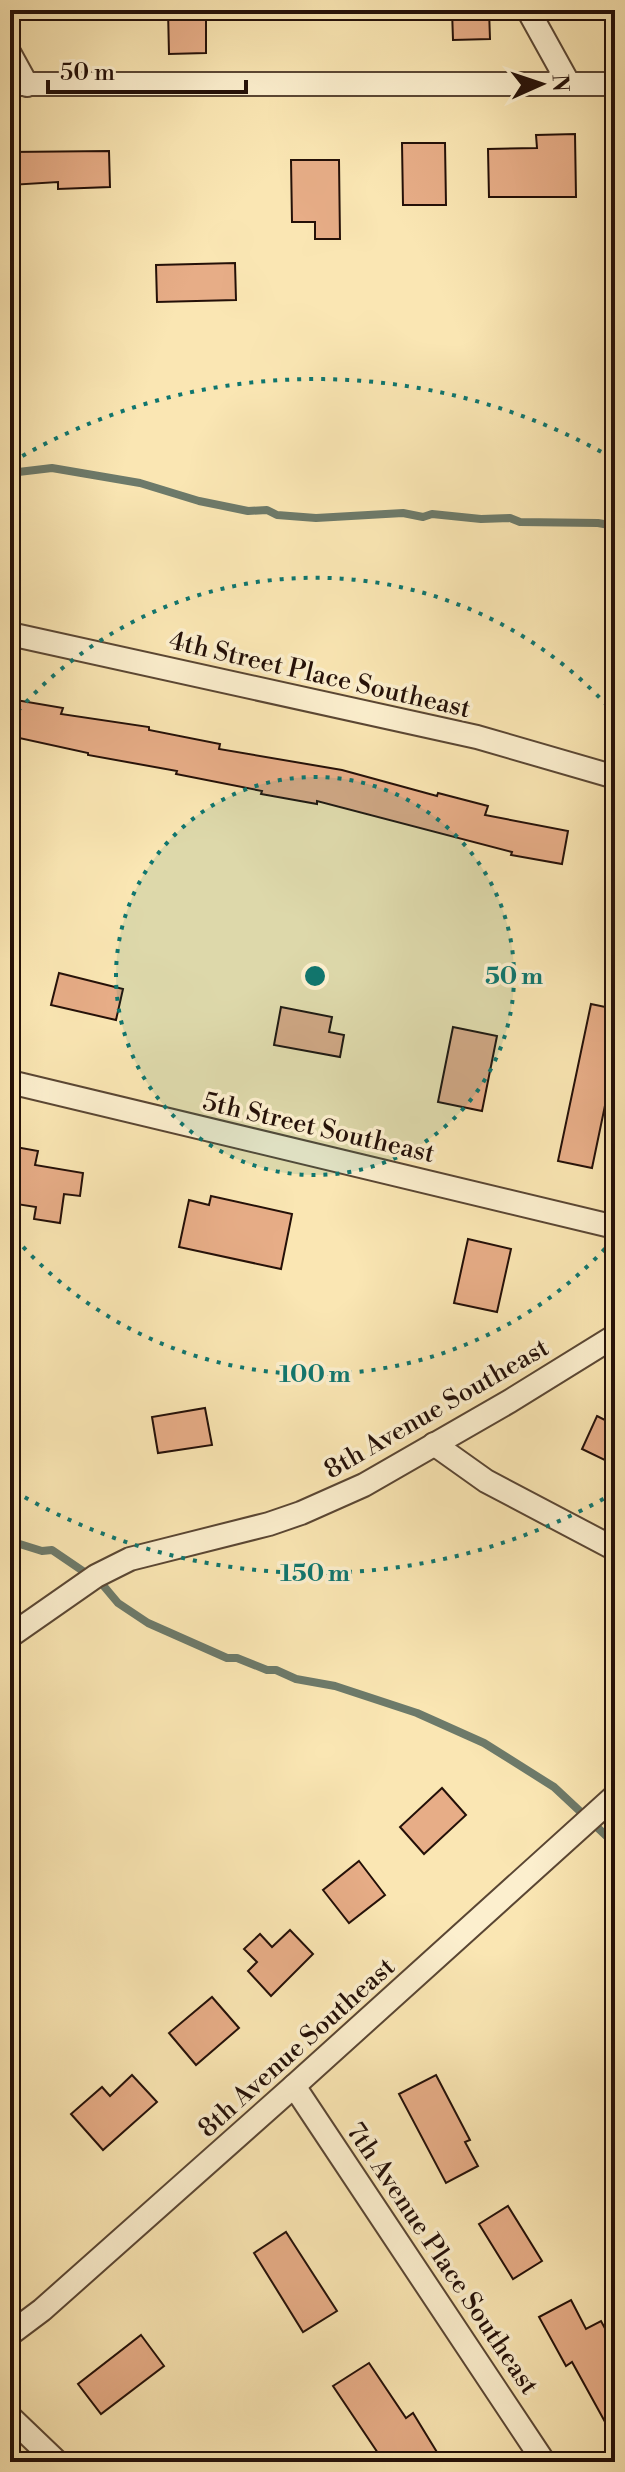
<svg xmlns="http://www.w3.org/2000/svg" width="625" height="2472" viewBox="0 0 625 2472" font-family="'Libre Bodoni',serif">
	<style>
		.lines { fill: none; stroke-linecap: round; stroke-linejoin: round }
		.stream { stroke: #6d7a6a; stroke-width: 8 }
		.building { fill: #e7ad87; stroke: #241008; stroke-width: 2 }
		.minor-casing { stroke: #5a4633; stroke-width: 26 }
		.minor { stroke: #fcefce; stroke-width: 22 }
		.ring { fill: none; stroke: #0f766e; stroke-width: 4; stroke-dasharray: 4 8 }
		.labels { text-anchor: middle; stroke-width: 7; stroke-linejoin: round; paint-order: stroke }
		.street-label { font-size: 26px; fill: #241008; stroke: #fcefce }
		.centre { fill: #0f766e; stroke: #fcefce; stroke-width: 4 }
		.ring-label { font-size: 24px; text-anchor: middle; font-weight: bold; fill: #0f766e; stroke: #fcefce; stroke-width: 7; stroke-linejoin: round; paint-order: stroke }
	</style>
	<rect width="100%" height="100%" fill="#fae6b3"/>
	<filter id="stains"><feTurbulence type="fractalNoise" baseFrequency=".0025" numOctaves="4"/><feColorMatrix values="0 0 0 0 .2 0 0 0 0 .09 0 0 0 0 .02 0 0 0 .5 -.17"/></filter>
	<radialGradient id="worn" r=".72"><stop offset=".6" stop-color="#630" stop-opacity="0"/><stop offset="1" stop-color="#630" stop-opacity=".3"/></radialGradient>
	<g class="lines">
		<!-- stream -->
		<g class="stream">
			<path d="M10 473 52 468 140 483 199 501 248 511 267 510 277 515 316 518 403 513 423 517 432 514 481 519 510 518 520 522 598 523 615 526"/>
			<path d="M10 1541 42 1551 52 1550 102 1584 118 1603 148 1623 227 1658H237L267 1670H276L296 1679 335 1686 417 1713 484 1743 554 1787 615 1844"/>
		</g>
	</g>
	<!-- building -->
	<g class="building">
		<path d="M168 10H206V53L169 54Z"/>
		<path d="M452 10H489L490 39 453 40Z"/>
		<path d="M575 134 576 197H489L488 149 537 148 536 135Z"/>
		<path d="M402 143H445L446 205H403Z"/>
		<path d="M109 151 110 187 58 189V182L10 185V152Z"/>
		<path d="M291 160H339L340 239H315V222H292Z"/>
		<path d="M235 263 236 300 157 302 156 265Z"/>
		<path d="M10 699 63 708 61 714 149 727V730L220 744 219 749 342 770 437 796 438 793 488 806 485 815 568 831 562 864 511 855 512 852 317 801V804L261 794 262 791 176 774 177 771 88 755V753L10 736Z"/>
		<path d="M59 973 123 989 116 1020 51 1005Z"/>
		<path d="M591 1004 615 1009V1092L608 1091 592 1168 558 1161Z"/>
		<path d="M281 1007 332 1017 329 1032 344 1035 340 1057 274 1045Z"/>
		<path d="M453 1027 497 1036 482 1111 438 1102Z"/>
		<path d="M10 1146 38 1151 35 1165 83 1173 80 1196 64 1194 60 1223 34 1219 36 1207 10 1203Z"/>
		<path d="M211 1196 292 1214 281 1269 179 1247 189 1200 209 1205Z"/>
		<path d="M468 1239 511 1249 497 1312 454 1303Z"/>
		<path d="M205 1408 212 1445 158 1453 152 1417Z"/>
		<path d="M597 1416 615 1425V1465L582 1449Z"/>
		<path d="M442 1788 466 1815 424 1854 400 1827Z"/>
		<path d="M359 1861 385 1895 349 1923 323 1890Z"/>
		<path d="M290 1930 313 1954 271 1996 248 1971 257 1962 244 1949 260 1934 272 1947Z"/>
		<path d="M212 1997 239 2028 196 2065 169 2033Z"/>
		<path d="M132 2075 157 2102 103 2150 71 2114 102 2087 110 2096Z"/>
		<path d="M436 2075 470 2140 465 2142 478 2166 446 2183 399 2094Z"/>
		<path d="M508 2206 542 2261 513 2279 479 2224Z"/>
		<path d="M286 2232 337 2311 303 2332 254 2253Z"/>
		<path d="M571 2300 586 2329 601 2321 615 2347V2440L572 2362 566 2366 539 2317Z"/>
		<path d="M141 2335 164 2366 101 2414 78 2384Z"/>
		<path d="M369 2363 406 2418 413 2413 443 2462H384L333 2386Z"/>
	</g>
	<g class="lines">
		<!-- minor casing -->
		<g class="minor-casing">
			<g id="minor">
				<path d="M528 10 569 84"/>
				<path d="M10 54 27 85"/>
				<path d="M10 84H615"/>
				<path d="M10 634 477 737 615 777"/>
				<path d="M10 1082 615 1227"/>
				<path d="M434 1444 486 1481 615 1549"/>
				<path d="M10 1636 96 1576 130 1559 269 1524 301 1513 364 1485 510 1401 615 1336"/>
				<path d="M294 2086 544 2462"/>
				<path d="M10 2334 42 2310 294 2086 615 1796"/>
				<path d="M10 2417 57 2462"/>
			</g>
		</g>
		<!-- minor -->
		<use href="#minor" class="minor"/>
	</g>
	<!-- distance rings -->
	<circle cx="315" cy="976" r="199" fill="#0f766e" fill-opacity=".12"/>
	<g class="ring">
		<circle cx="315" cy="976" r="199"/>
		<path d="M613 1240A398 398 0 0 1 10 1232M10 720A398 398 0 0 1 613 712"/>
		<path d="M614 1493A597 597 0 0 1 12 1490M12 462A597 597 0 0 1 614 459"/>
	</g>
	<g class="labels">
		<!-- street labels -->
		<g class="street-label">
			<text transform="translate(320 674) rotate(13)" y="9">4th Street Place Southeast</text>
			<text transform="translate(319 1127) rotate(13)" y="9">5th Street Southeast</text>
			<text transform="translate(436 1408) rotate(-30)" y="9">8th Avenue Southeast</text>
			<text transform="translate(296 2047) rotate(-42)" y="9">8th Avenue Southeast</text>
			<text transform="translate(443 2258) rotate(56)" y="9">7th Avenue Place Southeast</text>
		</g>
	</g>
	<circle cx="315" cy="976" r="12" class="centre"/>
	<g class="ring-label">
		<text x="514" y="984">50 m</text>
		<text x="315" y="1382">100 m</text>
		<text x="315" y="1581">150 m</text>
	</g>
	<!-- margin -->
	<rect width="625" height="2472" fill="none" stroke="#fae6b3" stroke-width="40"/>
	<rect x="12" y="12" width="601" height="2448" fill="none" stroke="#241008" stroke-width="4"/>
	<rect x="20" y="20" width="585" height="2432" fill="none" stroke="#241008" stroke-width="2"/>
	<!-- north arrow -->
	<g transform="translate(541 84) rotate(87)" stroke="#fcefce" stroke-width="6" paint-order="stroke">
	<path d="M0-6L14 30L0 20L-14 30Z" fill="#241008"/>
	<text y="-12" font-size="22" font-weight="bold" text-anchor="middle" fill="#241008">N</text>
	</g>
	<!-- scale -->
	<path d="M48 80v12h198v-12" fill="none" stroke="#241008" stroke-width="4"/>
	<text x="60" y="80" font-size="24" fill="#241008" stroke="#fcefce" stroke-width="6" paint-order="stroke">50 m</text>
	<rect width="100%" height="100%" filter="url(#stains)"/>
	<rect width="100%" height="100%" fill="url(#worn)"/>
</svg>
